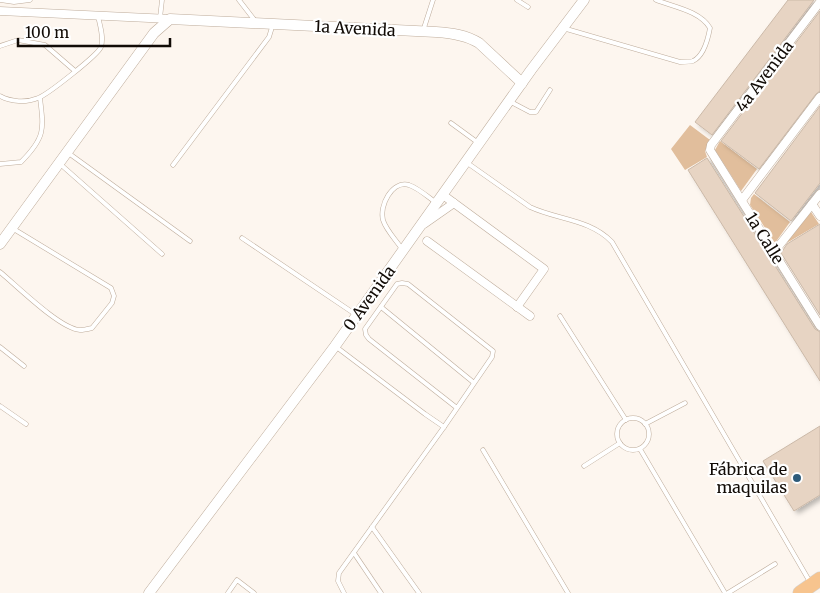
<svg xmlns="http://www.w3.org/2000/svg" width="820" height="593" viewBox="0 0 820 593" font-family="Merriweather,serif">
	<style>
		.green { fill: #e1be9c }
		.building { fill: #e7d4c3; stroke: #cbb9a8; filter: url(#shadow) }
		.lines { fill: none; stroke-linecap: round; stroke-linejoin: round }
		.service-casing { stroke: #beac9b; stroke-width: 5 }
		.minor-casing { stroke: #beac9b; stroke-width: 9 }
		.tertiary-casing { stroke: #beac9b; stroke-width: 11 }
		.trunk-casing { stroke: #d4d3d2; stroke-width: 15 }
		.service { stroke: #fff; stroke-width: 4 }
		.minor { stroke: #fff; stroke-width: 8 }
		.tertiary { stroke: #fff; stroke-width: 10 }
		.trunk { stroke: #f7c48e; stroke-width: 14 }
		.poi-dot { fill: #2e5b7a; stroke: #fff; stroke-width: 2 }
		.labels { text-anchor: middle; stroke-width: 4.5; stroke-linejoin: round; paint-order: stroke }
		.street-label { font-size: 16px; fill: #110b06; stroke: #fff }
		.poi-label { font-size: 16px; fill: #110b06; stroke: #fff; text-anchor: end }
	</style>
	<defs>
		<filter id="shadow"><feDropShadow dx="4" dy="2.5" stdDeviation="2.5" flood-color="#0004"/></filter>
	</defs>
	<rect width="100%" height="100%" fill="#fdf6ef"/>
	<!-- green -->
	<g class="green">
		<path d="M690 125 710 140 705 151 707 157 685 170 671 149Z"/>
		<path d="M720 141 757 169 741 191 715 150Z"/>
		<path d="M754 194 790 222 775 243 750 205 751 198Z"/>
		<path d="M811 212 819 224 785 244Z"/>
	</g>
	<!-- building -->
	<g class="building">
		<path d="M788 0H814L712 135 695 122Z"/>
		<path d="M820 11V91L816 94 759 169 721 141Z"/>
		<path d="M820 106V183L791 221 755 193Z"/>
		<path d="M707 158 815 329 820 332V381L688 170Z"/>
		<path d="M820 224V315L781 253 787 244Z"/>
		<path d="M820 426V495L794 511 763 461Z"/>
	</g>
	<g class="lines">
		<!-- service casing -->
		<g class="service-casing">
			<g id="service">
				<path d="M0 0 14 2 30 0"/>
				<path d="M239 0 256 22"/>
				<path d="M517 0 528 7"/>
				<path d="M160 18 162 0"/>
				<path d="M563 28 680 62C684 62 690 62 693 61 704 56 708 39 710 28 700 11 674 7 656 0"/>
				<path d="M423 31 433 0"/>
				<path d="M0 46 18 40 45 45 75 71"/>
				<path d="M0 96C11 102 26 103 38 98 47 95 98 55 101 47 104 37 100 26 98 16"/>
				<path d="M509 101 530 112H536L550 90"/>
				<path d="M451 123 477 142"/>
				<path d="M67 152 190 241"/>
				<path d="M466 162 530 207C558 220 590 219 612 242L810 582"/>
				<path d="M59 163 162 254"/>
				<path d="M0 164 21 162C45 138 44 130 40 98"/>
				<path d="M173 165 269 37 273 24"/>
				<path d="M242 238 355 314"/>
				<path d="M402 249C396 240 386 230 383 220 379 206 392 180 409 185 418 188 427 196 435 202"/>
				<path d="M0 272C16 285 60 329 80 330 83 330 88 329 92 328L112 303 114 296 111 288 12 228"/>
				<path d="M381 307 473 382"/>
				<path d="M560 316 626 420"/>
				<path d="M335 346 425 414 444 427 339 573 338 581 344 593"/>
				<path d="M0 347 24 366"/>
				<path d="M0 406 26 424"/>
				<circle cx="633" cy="434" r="16"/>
				<path d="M645 424 685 403"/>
				<path d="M444 427 492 357 493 351 408 284 402 283 397 284 365 329 366 335 369 339 457 408"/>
				<path d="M640 449 725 593"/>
				<path d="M483 450 568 593"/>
				<path d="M584 466 620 443"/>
				<path d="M372 527 419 593"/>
				<path d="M354 553 381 593"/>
				<path d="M228 593 237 580 254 593"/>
				<path d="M728 593 775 564"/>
			</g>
		</g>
		<!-- minor casing -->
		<g class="minor-casing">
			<g id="minor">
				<path d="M820 2 711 145 710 150 820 326"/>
				<path d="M0 11 170 19"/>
				<path d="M443 195 544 269 517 307"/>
				<path d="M742 200 820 97"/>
				<path d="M812 204 820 216"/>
				<path d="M424 224 454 203"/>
				<path d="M427 241 530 316"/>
				<path d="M774 252 820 194"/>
			</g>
		</g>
		<!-- tertiary casing -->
		<g class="tertiary-casing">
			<g id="tertiary">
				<path d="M0 244 154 33 170 19 436 32C452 33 466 35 479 43L522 83"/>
				<path d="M149 593 335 346 531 70 584 0"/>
			</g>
		</g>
		<!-- trunk casing -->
		<g class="trunk-casing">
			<path id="trunk" d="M800 593 820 579"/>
		</g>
		<!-- service -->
		<use href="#service" class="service"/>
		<!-- minor -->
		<use href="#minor" class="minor"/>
		<!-- tertiary -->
		<use href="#tertiary" class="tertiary"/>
		<!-- trunk -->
		<use href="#trunk" class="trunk"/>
	</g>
	<!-- markers -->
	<circle class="poi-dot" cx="797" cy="478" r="5"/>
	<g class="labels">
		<!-- street labels -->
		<g class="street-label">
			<text transform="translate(355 28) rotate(3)" y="6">1a Avenida</text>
			<text transform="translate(764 76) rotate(-53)" y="6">4a Avenida</text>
			<text transform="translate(765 238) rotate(58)" y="6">1a Calle</text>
			<text transform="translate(369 298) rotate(-54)" y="6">0 Avenida</text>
		</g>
		<!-- poi labels -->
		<g class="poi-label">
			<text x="787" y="475">Fábrica de<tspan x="787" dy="18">maquilas</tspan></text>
		</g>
	</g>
	<!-- scale -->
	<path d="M18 38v8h152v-8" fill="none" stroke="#110b06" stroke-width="2.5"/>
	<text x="25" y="38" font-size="15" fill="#110b06" stroke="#ffffff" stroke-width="4" paint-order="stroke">100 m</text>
</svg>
